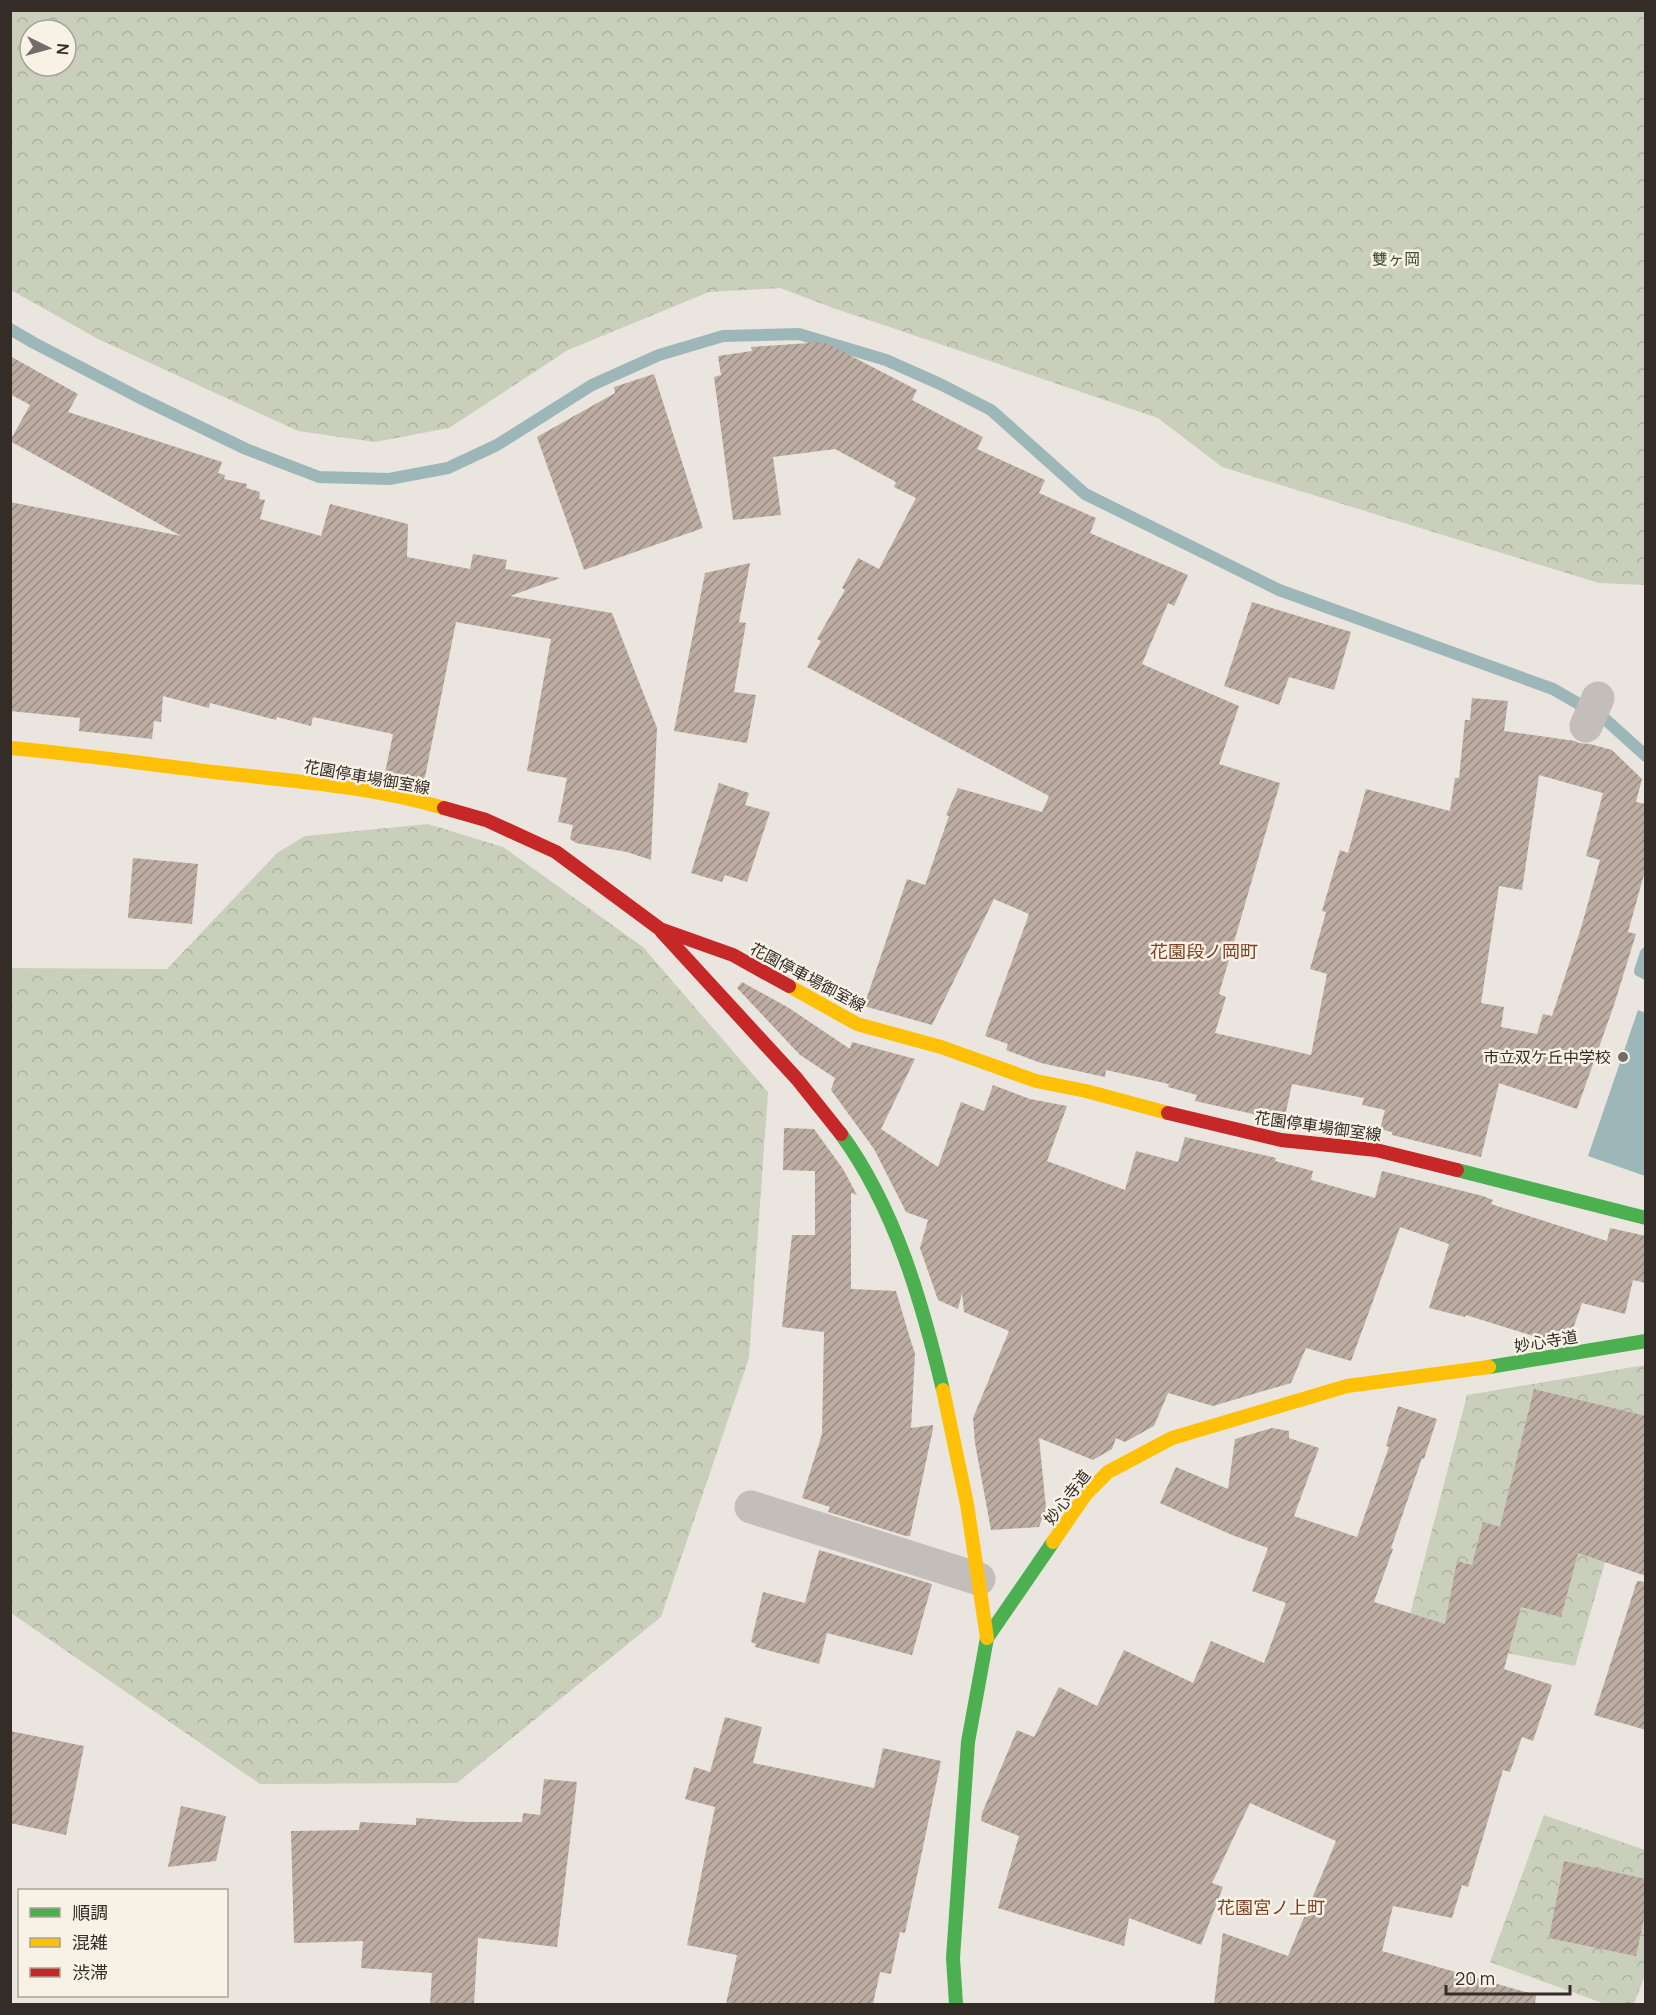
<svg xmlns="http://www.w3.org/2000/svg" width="1656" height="2015" viewBox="0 0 1656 2015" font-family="Manrope,'Noto Sans JP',sans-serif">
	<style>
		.forest { fill: url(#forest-crowns); fill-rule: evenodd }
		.water { fill: #9db7b9 }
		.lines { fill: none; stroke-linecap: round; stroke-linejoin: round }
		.stream { stroke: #9db7b9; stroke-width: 12 }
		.building { fill: url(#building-hatch); fill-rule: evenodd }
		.street { stroke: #c3beb9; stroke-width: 33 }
		.fast { stroke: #4caf50; stroke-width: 14 }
		.slow { stroke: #ffc107; stroke-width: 14 }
		.jam { stroke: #c62828; stroke-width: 14 }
		.poi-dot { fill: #736d67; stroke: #f7f1e6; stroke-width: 2 }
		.labels { text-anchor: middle; stroke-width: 5; stroke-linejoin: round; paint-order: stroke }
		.park-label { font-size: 16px; fill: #3f4f2d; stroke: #f7f1e6 }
		.street-label { font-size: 16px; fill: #332c27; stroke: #f7f1e6 }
		.poi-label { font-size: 16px; fill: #332c27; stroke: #f7f1e6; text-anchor: end }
		.neighbourhood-label { font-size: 18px; fill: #7a4328; stroke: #f7f1e6 }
	</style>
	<defs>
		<pattern id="forest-crowns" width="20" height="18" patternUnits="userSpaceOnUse" patternTransform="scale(1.5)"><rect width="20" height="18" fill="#c9cfba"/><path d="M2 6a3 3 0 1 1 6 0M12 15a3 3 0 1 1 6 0" fill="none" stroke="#adb2a0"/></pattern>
		<pattern id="building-hatch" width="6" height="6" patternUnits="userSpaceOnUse" patternTransform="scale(1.5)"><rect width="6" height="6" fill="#bcaca2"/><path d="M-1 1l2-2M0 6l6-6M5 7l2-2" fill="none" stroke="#998c84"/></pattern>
	</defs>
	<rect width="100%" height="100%" fill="#eae6df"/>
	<!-- forest -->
	<g class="forest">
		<path d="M11 10 1645 11V585L1599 583 1222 467 1158 418 836 309 780 288 709 292 568 350 449 428 375 442 298 431 98 339 11 290ZM30 30H66V66H30Z"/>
		<path d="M428 824 503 847 643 947 768 1092 749 1358 661 1617 457 1783 260 1784 11 1613V968L167 969 277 853 305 836Z"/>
		<path d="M1645 1365V1424L1575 1666 1405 1634 1467 1395Z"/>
		<path d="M1544 1815 1645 1850V1975L1634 2004H1605L1490 1962Z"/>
	</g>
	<!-- water -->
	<path class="water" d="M1638 1010 1646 1013 1645 1176 1588 1156Z"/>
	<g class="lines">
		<!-- stream -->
		<g class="stream">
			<path d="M10 329 34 343 140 398 246 449 319 477 389 479 448 468 497 445 592 385 659 355 723 336 799 334 886 360 940 384 991 410 1085 494 1279 590 1553 689 1605 719 1646 756"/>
			<path d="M1646 953 1640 971 1646 974"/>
		</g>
	</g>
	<!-- building -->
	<g class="building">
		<path d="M824 342 917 390 912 400 983 437 977 449 1045 480 1039 493 1096 518 1090 533 1188 575 1174 606 1168 603 1142 664 1239 706 1219 764 1280 783 1219 994 1226 997 1215 1033 1311 1055 1327 974 1310 969 1326 912 1322 911 1340 850 1348 853 1366 789 1450 811 1455 778H1459L1465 720H1470L1472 698 1508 701 1504 731 1575 741 1579 743 1590 744 1612 750 1642 779 1636 802 1646 804V867L1628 932 1636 934 1614 1005 1577 1109 1499 1083 1481 1157 1392 1135V1132L1380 1129 1385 1110 1362 1105 1364 1098 1292 1084 1284 1121 1195 1101 1197 1095 1168 1087 1169 1084 1106 1070 1105 1077 1041 1063 1006 1050 1008 1044 985 1036 1029 914 994 899 932 1025 864 1006 907 879 925 885 949 816 946 815 958 788 1042 812 1049 796 807 667 821 641 817 639 845 590 842 588 858 558 879 569 916 498 894 487 896 482 835 449 773 457 781 515 733 520 714 377 721 375 718 356 752 351 751 347ZM1539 775 1603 793 1586 856 1600 860 1581 928 1552 1016 1543 1014 1537 1034 1501 1027 1504 1007 1481 1003 1499 886 1522 890Z"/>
		<path d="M10 356 78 394 68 412 222 462 218 473 225 475 224 479 247 484 246 488 260 492 259 499 265 500 260 519 321 536 330 504 408 524 407 557 470 569 473 554 507 560 505 569 560 578 510 596 612 613 657 728 651 860 627 852 576 843 570 839 573 825 558 822 567 778 527 771 551 639 456 622 424 782 385 773 393 734 313 717 311 726 277 717 276 720 210 703 209 708 163 696 161 722 154 721 152 739 79 731 80 718 10 711V502L181 536 10 441 30 405 10 394Z"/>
		<path d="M654 374 703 528 584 570 537 437 615 393 614 387Z"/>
		<path d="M750 563 739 622 746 623 734 692 756 695 747 743 674 731 705 573Z"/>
		<path d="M1252 602 1351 632 1334 690 1289 677 1279 705 1224 686Z"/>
		<path d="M719 783 749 793 745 805 770 812 747 882 725 875 722 882 691 873Z"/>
		<path d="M133 858 198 864 192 924 128 918Z"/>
		<path d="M742 982 789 1008 850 1049 852 1042 915 1059 881 1129 938 1167 961 1102 984 1111 993 1085 1030 1099 1067 1106 1047 1161 1125 1190 1136 1151 1178 1162 1185 1137 1276 1158 1275 1161 1313 1171 1311 1180 1375 1198 1382 1171 1483 1196 1493 1200 1491 1204 1607 1241 1610 1228 1646 1236V1283L1633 1280 1625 1314 1582 1303 1571 1334 1543 1339 1466 1315 1465 1317 1429 1308 1449 1244 1400 1227 1351 1361 1306 1348 1291 1383 1213 1406 1168 1393 1154 1426 1125 1442 1116 1438 1112 1449 1093 1460 1039 1438 1046 1508 1039 1527 991 1530 975 1443 973 1418 1009 1331 964 1312 962 1293 958 1309 938 1300 920 1248 928 1220 906 1212 874 1149 831 1090 835 1078 800 1055 737 988Z"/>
		<path d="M784 1128 814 1129 843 1169 857 1195 851 1193V1289L896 1291 909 1335 915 1354 911 1428 933 1425V1429L910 1536H906L828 1512 830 1507 802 1498 822 1434 824 1332 782 1327 792 1235H815V1171L783 1170Z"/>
		<path d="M1534 1389 1646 1416V1576L1578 1553 1561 1617 1521 1607 1504 1669 1552 1685 1533 1741 1522 1737 1510 1772 1503 1770 1468 1887 1462 1885 1452 1918 1393 1906 1382 1951 1536 1995 1535 2004H1214L1223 1933 1288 1956 1336 1841 1250 1803 1212 1883 1223 1887 1201 1945 1129 1918 1124 1946 998 1908 1019 1836 981 1821 982 1813 1017 1730 1034 1737 1059 1687 1097 1706 1124 1650 1193 1683 1211 1641 1264 1663 1286 1603 1252 1591 1268 1548 1232 1535 1160 1503 1176 1467 1228 1489 1235 1439 1272 1428 1289 1431V1438L1319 1448 1294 1516 1357 1537 1389 1447 1386 1446 1398 1406 1437 1419 1424 1459 1422 1458 1391 1548 1393 1549 1374 1602 1445 1624 1457 1561 1472 1565 1483 1522 1500 1527Z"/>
		<path d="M819 1550 932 1584 912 1655 827 1633 819 1664 755 1647 756 1644 751 1642 763 1592 805 1603Z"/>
		<path d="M1637 1581 1646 1582V1730L1594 1715Z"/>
		<path d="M725 1717 762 1727 753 1763 874 1788 883 1748 941 1761 905 1933 900 1932 891 1974 880 1972 873 2004H726L737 1955 687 1945 715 1807 685 1799 694 1767 710 1772Z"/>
		<path d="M10 1731 84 1746 66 1835 10 1823Z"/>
		<path d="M544 1779 577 1782 557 1947 478 1938 474 2004H430L432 1973 361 1968 363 1941 294 1943 291 1831 359 1830 360 1822 416 1825V1818L468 1822H522L523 1813 540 1815Z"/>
		<path d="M181 1806 226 1816 216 1861 168 1867Z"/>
		<path d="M1564 1861 1646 1879V1909L1636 1956 1549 1938Z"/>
	</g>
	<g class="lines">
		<!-- street -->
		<g class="street">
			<path d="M1586 726 1598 698"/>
			<path d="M751 1507 979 1579"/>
		</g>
		<!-- fast -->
		<g class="fast">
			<path d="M841 1134C895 1208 922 1302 943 1390"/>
			<path d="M1457 1170 1646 1218"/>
			<path d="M1489 1367 1646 1341"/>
			<path d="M956 2004 953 1958 968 1742 987 1638 1053 1542"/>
		</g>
		<!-- slow -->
		<g class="slow">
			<path d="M10 748C78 754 146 764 214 772 292 781 369 786 444 808"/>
			<path d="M789 986 857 1024 941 1047 1036 1081 1086 1091 1168 1113"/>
			<path d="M943 1390 967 1504 987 1638"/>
			<path d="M1053 1542 1086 1494 1108 1472 1172 1438 1347 1386 1489 1367"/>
		</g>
		<!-- jam -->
		<g class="jam">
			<path d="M444 808 486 820 556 852 660 929 733 955 789 986"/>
			<path d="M662 932 797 1079 841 1134"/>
			<path d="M1168 1113 1281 1140 1376 1150 1457 1170"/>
		</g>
	</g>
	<!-- markers -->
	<circle class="poi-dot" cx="1623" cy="1057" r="6"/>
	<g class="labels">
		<!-- park labels -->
		<g class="park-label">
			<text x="1396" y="265">雙ヶ岡</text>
		</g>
		<!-- street labels -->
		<g class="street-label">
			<text transform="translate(367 777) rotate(10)" y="6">花園停車場御室線</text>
			<text transform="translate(808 977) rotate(28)" y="6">花園停車場御室線</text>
			<text transform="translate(1318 1126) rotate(8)" y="6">花園停車場御室線</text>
			<text transform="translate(1546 1341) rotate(-9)" y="6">妙心寺道</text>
			<text transform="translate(1067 1497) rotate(-52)" y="6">妙心寺道</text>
		</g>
		<!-- poi labels -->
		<g class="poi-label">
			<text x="1611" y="1063">市立双ケ丘中学校</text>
		</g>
		<!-- neighbourhood labels -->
		<g class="neighbourhood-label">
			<text x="1204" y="958">花園段ノ岡町</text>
			<text x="1271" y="1914">花園宮ノ上町</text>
		</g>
	</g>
	<!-- border -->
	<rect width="1656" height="2015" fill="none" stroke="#332c27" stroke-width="24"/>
	<!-- legend -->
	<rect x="18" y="1889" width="210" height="108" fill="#f7f1e6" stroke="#a9a29a" stroke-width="1.5"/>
	<rect x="30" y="1908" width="30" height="9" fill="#4caf50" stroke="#a9a29a" stroke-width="1.5"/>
	<text x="72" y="1919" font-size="18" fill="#332c27">順調</text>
	<rect x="30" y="1938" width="30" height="9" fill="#ffc107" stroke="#a9a29a" stroke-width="1.5"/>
	<text x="72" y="1949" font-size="18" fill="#332c27">混雑</text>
	<rect x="30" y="1968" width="30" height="9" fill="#c62828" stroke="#a9a29a" stroke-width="1.5"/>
	<text x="72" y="1979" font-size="18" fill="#332c27">渋滞</text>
	<!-- north arrow -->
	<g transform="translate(48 48) rotate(95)"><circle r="28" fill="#f7f1e6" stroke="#a9a29a" stroke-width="1.5"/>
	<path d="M0-4.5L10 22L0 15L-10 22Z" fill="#736d67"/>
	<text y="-9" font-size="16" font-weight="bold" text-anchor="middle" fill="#332c27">N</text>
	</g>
	<!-- scale -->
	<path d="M1446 1985v9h124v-9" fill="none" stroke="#332c27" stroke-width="3"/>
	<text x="1455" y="1985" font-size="18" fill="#332c27" stroke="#f7f1e6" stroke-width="4.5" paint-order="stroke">20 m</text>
</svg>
